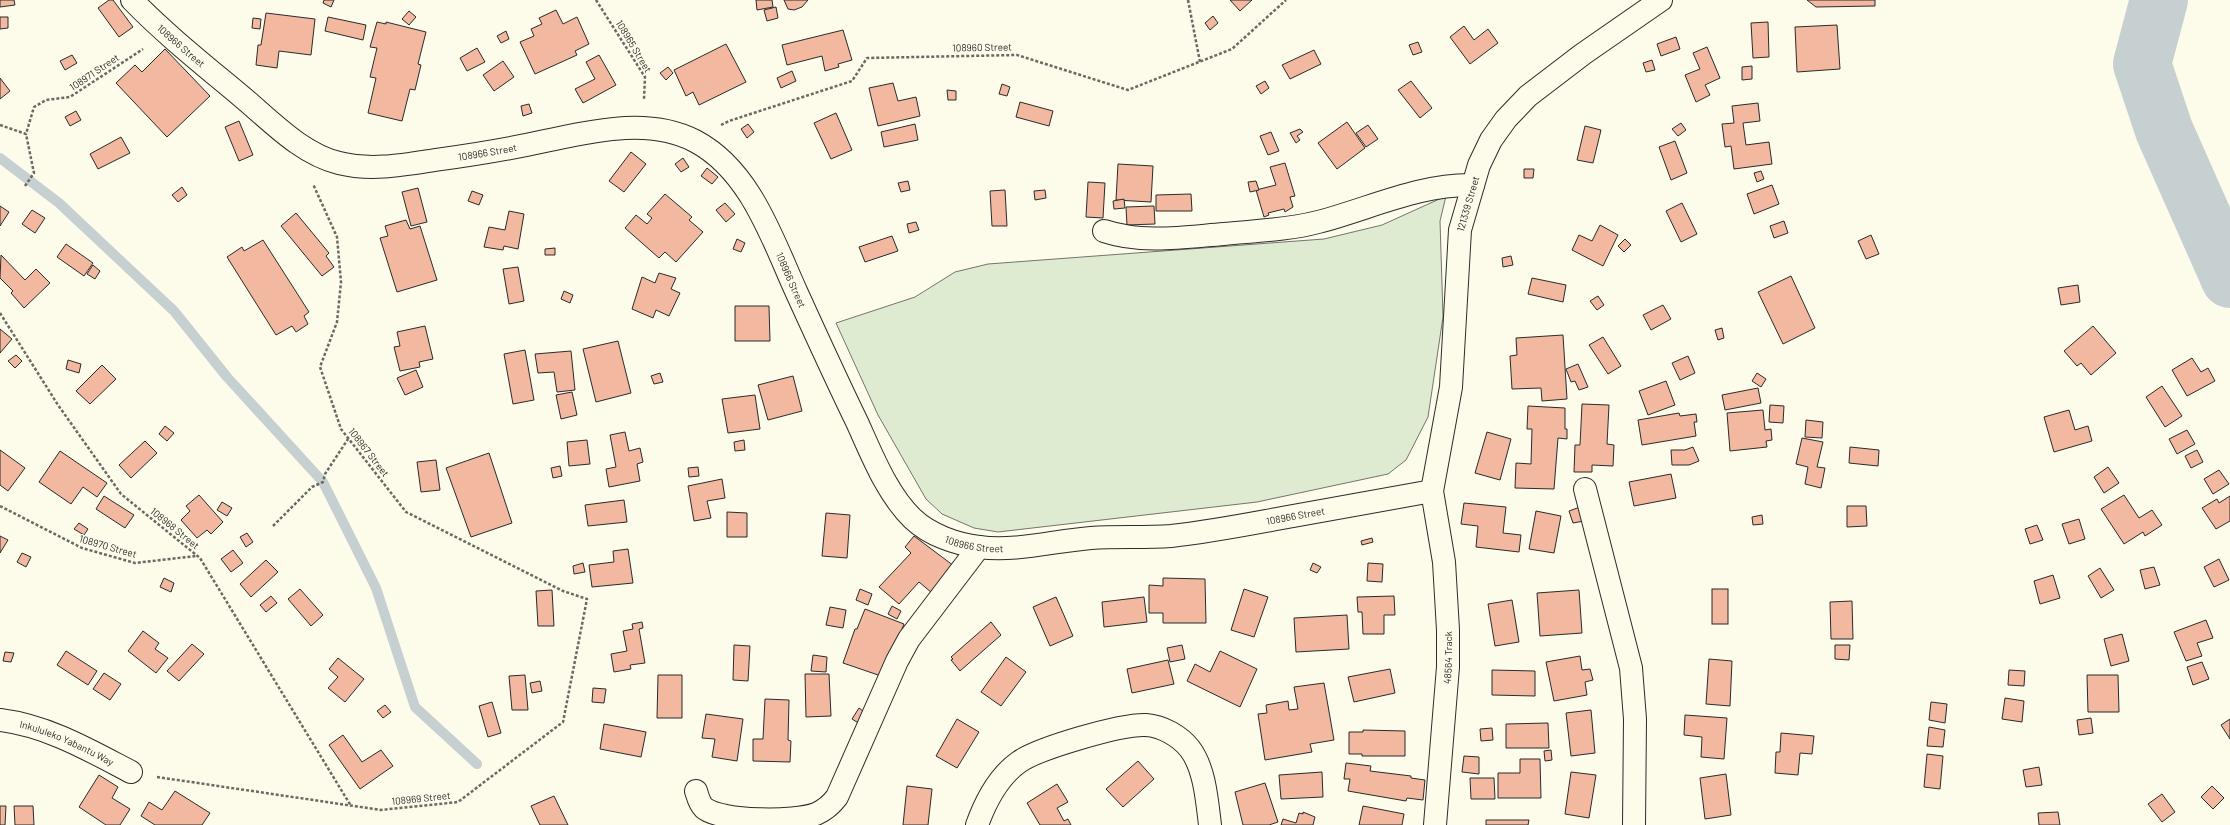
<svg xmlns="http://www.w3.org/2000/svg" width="2230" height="825" viewBox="0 0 2230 825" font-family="Barlow,sans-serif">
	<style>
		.green { fill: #deebd1; stroke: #74746e }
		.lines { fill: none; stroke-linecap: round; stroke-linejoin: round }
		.stream { stroke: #c7d0d0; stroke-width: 10 }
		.river { stroke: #c7d0d0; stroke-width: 58 }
		.building { fill: #f2b8a0; stroke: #2b2b2b }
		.street-casing { stroke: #2b2b2b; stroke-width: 24 }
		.path { stroke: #6a6964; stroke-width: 2.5; stroke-dasharray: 3 2; stroke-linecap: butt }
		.street { stroke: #fdfbea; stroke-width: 22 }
		.labels { text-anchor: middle; stroke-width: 3; stroke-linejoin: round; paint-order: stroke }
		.street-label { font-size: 10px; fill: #2b2b2b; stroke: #fdfbea }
	</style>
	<rect width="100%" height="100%" fill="#fdfbea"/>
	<!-- green -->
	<path class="green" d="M1446 196 1440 221 1443 317 1428 417 1406 460 1388 474 1257 502 998 532 974 528 942 514 926 499 878 415 836 323 915 297 955 272 988 264 1324 239 1382 225Z"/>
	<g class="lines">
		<!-- stream -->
		<path class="stream" d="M0 158 59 203 174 311 227 377 323 482 376 588 415 707 477 764"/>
		<!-- river -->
		<path class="river" d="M2159 0 2142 64 2164 130 2230 279"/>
	</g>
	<!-- building -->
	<g class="building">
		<path d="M0 0H14L15 5 0 7Z"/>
		<path d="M109 0H113L133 27 119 37 98 8Z"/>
		<path d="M324 0H334L331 7 323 3Z"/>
		<path d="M756 0H772L773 7 757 10Z"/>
		<path d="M784 0H808L802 7 794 10 788 9Z"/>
		<path d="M1230 0H1252L1240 11Z"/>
		<path d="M1807 0H1875V6L1816 7Z"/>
		<path d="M776 7 778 18 767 21 764 10Z"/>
		<path d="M556 10 563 24 577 17 589 44 575 51 577 55 535 74 520 42 534 36 531 29 542 24 539 18Z"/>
		<path d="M409 11 416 17 409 25 402 19Z"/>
		<path d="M266 13 315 19 311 55 279 51 277 68 256 65 258 45H261Z"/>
		<path d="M1213 16 1218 23 1210 30 1205 23Z"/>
		<path d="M0 17H8V28L0 29Z"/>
		<path d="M328 17 366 25 363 40 325 31Z"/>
		<path d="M253 18 261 19 260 29 252 28Z"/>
		<path d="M377 22 386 24V22L426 32 418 64 421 65 415 90 410 89 402 121 368 113 376 78 370 77 377 48 370 47Z"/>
		<path d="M1768 22 1769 57 1753 58 1751 23Z"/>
		<path d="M1837 25 1840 69 1797 72 1795 27Z"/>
		<path d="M1464 26 1474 40 1488 29 1498 43 1470 64 1450 37Z"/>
		<path d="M843 30 852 60 838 64 839 67 825 71 822 56 787 65 782 45Z"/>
		<path d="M506 31 509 39 501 43 497 36Z"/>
		<path d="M1676 37 1680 49 1661 56 1657 44Z"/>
		<path d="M1418 42 1422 52 1413 55 1409 45Z"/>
		<path d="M726 44 746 82 699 105 693 92 686 96 674 70Z"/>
		<path d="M1707 47 1720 78 1705 85 1710 95 1696 102 1685 75 1700 69 1693 53Z"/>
		<path d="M477 48 485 62 467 71 460 58Z"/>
		<path d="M165 49 210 96 167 137 116 83 135 65 142 72Z"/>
		<path d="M1314 50 1321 64 1290 79 1282 65Z"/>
		<path d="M72 55 77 63 65 70 60 61Z"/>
		<path d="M599 55 616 85 583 103 575 89 595 79 586 62Z"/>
		<path d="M1652 60 1655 70 1646 72 1643 63Z"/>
		<path d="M503 61 514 77 494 91 483 75Z"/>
		<path d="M1752 66V79L1742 80V67Z"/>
		<path d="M668 67 673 73 666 80 660 73Z"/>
		<path d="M792 71 796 81 781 88 777 78Z"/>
		<path d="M0 78 10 91 0 99Z"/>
		<path d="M1265 81 1269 88 1261 94 1256 86Z"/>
		<path d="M1411 81 1432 108 1420 118 1398 90Z"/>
		<path d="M893 83 898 101 916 97 920 116 878 126 869 88Z"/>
		<path d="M1002 84 1010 87 1007 96 999 94Z"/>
		<path d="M947 90 956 91V100H948Z"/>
		<path d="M1020 102 1053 111 1049 126 1016 117Z"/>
		<path d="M1758 103 1760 121 1743 123 1746 145 1769 142 1772 164 1734 169 1731 146 1725 147 1722 124 1734 123 1732 106Z"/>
		<path d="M529 104 532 113 523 116 521 106Z"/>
		<path d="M76 111 81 120 70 126 65 117Z"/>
		<path d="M836 113 852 150 831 159 814 123Z"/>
		<path d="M239 121 253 155 239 161 225 127Z"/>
		<path d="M1347 122 1365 148 1337 169 1318 143Z"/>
		<path d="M1681 123 1686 130 1678 136 1672 129Z"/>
		<path d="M748 124 754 132 747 138 741 129Z"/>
		<path d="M915 124 918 140 884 147 881 132Z"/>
		<path d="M1368 125 1378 139 1366 147 1356 133Z"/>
		<path d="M1585 126 1601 130 1593 163 1577 160Z"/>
		<path d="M1300 129 1303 132 1297 136 1300 140 1296 143 1290 133Z"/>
		<path d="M1271 132 1279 151 1268 155 1260 136Z"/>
		<path d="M121 137 130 153 98 169 90 154Z"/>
		<path d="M1675 141 1687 173 1671 180 1659 147Z"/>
		<path d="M631 152 646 164 624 192 609 181Z"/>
		<path d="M683 158 689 167 681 172 675 164Z"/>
		<path d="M1285 163 1295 196 1290 197 1293 207 1285 212 1284 209 1268 213 1269 215 1264 217 1256 190 1276 185 1270 167Z"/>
		<path d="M1118 164 1153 166 1151 202 1116 200Z"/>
		<path d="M707 168 718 177 712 184 701 176Z"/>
		<path d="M1524 169H1534L1533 178H1524Z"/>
		<path d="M1761 171 1764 179 1757 182 1754 173Z"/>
		<path d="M908 181 910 190 901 192 898 183Z"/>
		<path d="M1256 181 1259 190 1250 192 1248 182Z"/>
		<path d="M1088 182 1105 183 1103 218 1086 217Z"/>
		<path d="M1772 185 1779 204 1754 214 1747 194Z"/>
		<path d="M182 187 187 195 178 202 172 195Z"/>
		<path d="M418 188 427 222 411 226 402 192Z"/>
		<path d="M1005 190 1007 226H992L990 191Z"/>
		<path d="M1045 190 1046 198 1035 200 1034 191Z"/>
		<path d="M472 191 483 195 479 205 468 201Z"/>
		<path d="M665 194 692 217 689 220 703 232 676 262 665 252 659 258 625 228 636 215 647 224 652 218 647 214Z"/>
		<path d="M1191 194 1192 211H1156V195Z"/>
		<path d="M1124 199 1125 208 1114 209 1113 201Z"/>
		<path d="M725 203 735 214 726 222 716 210Z"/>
		<path d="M1682 203 1697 234 1681 242 1666 211Z"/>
		<path d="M0 206 9 212 0 226Z"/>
		<path d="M1154 206 1155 224 1127 225 1126 207Z"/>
		<path d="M32 210 45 218 35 233 22 224Z"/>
		<path d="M509 211 524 214 518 249 504 246 503 250 484 247 489 227 505 230Z"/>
		<path d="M296 213 329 253 326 256 334 267 322 276 281 226Z"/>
		<path d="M406 220 410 229 420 226 437 280 397 292 380 238 388 236 385 226Z"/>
		<path d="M1784 221 1788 233 1774 238 1770 226Z"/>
		<path d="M916 222 919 230 909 233 907 224Z"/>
		<path d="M1600 225 1618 235 1603 266 1572 250 1579 235 1592 241Z"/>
		<path d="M1871 235 1879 254 1866 259 1858 241Z"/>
		<path d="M892 236 898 251 865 262 859 247Z"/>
		<path d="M737 239 745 243 741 252 733 249Z"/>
		<path d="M1625 239 1631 245 1624 252 1618 246Z"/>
		<path d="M263 240 309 312 304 316 308 324 296 332 292 326 276 335 227 257 242 247 244 251Z"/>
		<path d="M66 244 93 263 84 276 57 257Z"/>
		<path d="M555 248V255H545V249Z"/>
		<path d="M1 255 25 280 36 269 50 283 24 308 11 293 13 291 0 278Z"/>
		<path d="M1511 256 1513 265 1503 267 1502 258Z"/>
		<path d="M93 265 100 271 95 279 87 274Z"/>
		<path d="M518 267 524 301 509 304 503 269Z"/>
		<path d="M659 273 676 278 671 289 680 293 669 316 656 310 653 318 632 309 642 277 655 283Z"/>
		<path d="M1791 276 1815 328 1783 344 1758 292Z"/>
		<path d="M1532 278 1566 285 1563 302 1528 294Z"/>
		<path d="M2078 285 2080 302 2061 305 2058 288Z"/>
		<path d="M564 291 573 295 570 303 561 299Z"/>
		<path d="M1598 296 1604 305 1597 310 1590 301Z"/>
		<path d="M1663 305 1671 319 1651 330 1643 315Z"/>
		<path d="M735 306H769L770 341H735Z"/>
		<path d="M425 326 433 359 419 362 420 367 400 371 394 347 400 346 397 332Z"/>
		<path d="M2093 326 2116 353 2091 375 2081 363 2077 366 2064 351Z"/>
		<path d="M1722 328 1724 338 1718 340 1715 330Z"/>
		<path d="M0 329 12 339 0 353Z"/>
		<path d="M1563 335 1567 399 1542 401 1541 388 1512 389 1510 356 1517 355 1516 338Z"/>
		<path d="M1603 337 1621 366 1608 374 1589 345Z"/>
		<path d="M618 341 631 393 596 402 583 349Z"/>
		<path d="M525 350 534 400 513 404 504 354Z"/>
		<path d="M571 351 575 390 557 392 554 372 538 373 535 354Z"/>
		<path d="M16 355 22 361 15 368 8 361Z"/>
		<path d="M1688 356 1695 373 1680 380 1672 363Z"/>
		<path d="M2192 358 2201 372 2208 368 2215 381 2187 396 2172 370Z"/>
		<path d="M68 360 81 364 79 373 66 369Z"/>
		<path d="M1578 364 1588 387 1579 390 1575 381 1571 382 1566 369Z"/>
		<path d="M102 365 116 379 90 404 76 391Z"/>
		<path d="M416 370 423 387 405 395 397 378Z"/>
		<path d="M660 373 663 382 654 384 651 376Z"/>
		<path d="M1757 373 1766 379 1761 387 1752 381Z"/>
		<path d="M793 376 802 411 768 420 758 385Z"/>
		<path d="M1666 381 1675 405 1648 415 1639 391Z"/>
		<path d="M2162 386 2182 416 2165 427 2146 397Z"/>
		<path d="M1758 388 1761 403 1725 410 1722 395Z"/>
		<path d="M572 392 577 415 561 419 556 395Z"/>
		<path d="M755 395 760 429 728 433 722 399Z"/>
		<path d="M1582 404 1609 405 1607 444 1614 445 1613 466 1592 465V472H1574L1575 445H1580Z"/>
		<path d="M1770 405 1784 406 1783 423 1769 422Z"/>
		<path d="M1528 406 1565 408V429H1567V439L1558 438 1554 489 1515 488 1516 463 1531 464 1532 429H1527Z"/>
		<path d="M1763 410 1765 430 1771 429 1772 440 1766 441 1767 447 1730 451 1727 413Z"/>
		<path d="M2069 410 2075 430 2088 426 2092 441 2054 452 2044 417Z"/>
		<path d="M1679 413 1680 416 1696 414 1697 422H1694L1696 436 1642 445 1638 420Z"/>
		<path d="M1806 420 1823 422 1822 438 1805 437Z"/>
		<path d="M165 426 174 433 167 441 159 434Z"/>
		<path d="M2187 430 2195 444 2177 454 2169 439Z"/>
		<path d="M625 432 629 451 640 448 643 462 637 464 640 481 609 487 606 469 616 467 610 435Z"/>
		<path d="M1487 432 1511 439 1500 480 1475 473Z"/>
		<path d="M1802 438 1823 442 1817 467 1825 468 1821 488 1805 484 1808 467 1796 464Z"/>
		<path d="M587 440 590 464 569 466 567 442Z"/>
		<path d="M744 440 745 450 735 451 734 442Z"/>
		<path d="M145 441 157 453 131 478 119 465Z"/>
		<path d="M1693 447 1699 461 1689 465H1672L1671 450H1685Z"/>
		<path d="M1850 447 1879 450 1878 466 1849 463Z"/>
		<path d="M0 450 25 468 8 491 0 485Z"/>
		<path d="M2197 450 2203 462 2191 468 2185 456Z"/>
		<path d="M60 451 107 483 97 497 83 487 71 504 39 482Z"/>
		<path d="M489 453 512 523 471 537 446 468Z"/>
		<path d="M436 460 440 490 421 492 417 462Z"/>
		<path d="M560 466 562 476 553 478 551 468Z"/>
		<path d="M698 467 699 476 689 477 688 468Z"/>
		<path d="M2108 467 2119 483 2104 493 2094 477Z"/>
		<path d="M2219 470 2229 484 2213 494 2204 479Z"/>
		<path d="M1671 474 1676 498 1634 506 1629 482Z"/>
		<path d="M722 479 725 498 707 501 711 518 694 521 688 486Z"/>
		<path d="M199 495 223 522 211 534 207 530 197 538 181 520 190 511 186 506Z"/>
		<path d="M2124 495 2139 518 2152 510 2162 525 2145 536 2143 532 2124 544 2101 509Z"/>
		<path d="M104 496 134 515 125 528 96 509Z"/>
		<path d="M2230 496V521L2216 529 2202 508 2217 499 2219 503Z"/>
		<path d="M624 500 627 522 588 526 585 505Z"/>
		<path d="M222 502 232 508 227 516 217 510Z"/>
		<path d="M1464 503 1506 507 1503 533 1521 535 1519 552 1476 547 1478 526 1461 524Z"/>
		<path d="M1847 506H1866L1867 526 1847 527Z"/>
		<path d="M1580 507 1584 521 1573 523 1569 511Z"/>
		<path d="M1536 511 1561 516 1554 553 1529 549Z"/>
		<path d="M727 512 747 513V537H727Z"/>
		<path d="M826 513 850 515 847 558 822 556Z"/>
		<path d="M1762 515 1763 524 1753 525 1752 517Z"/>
		<path d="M2079 519 2085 539 2069 544 2062 524Z"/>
		<path d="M79 523 88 529 84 535 74 529Z"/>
		<path d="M2037 525 2043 540 2030 544 2025 529Z"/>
		<path d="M247 533 253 542 246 547 240 537Z"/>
		<path d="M0 536 8 540 0 553Z"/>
		<path d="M914 536 954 566 932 593 919 582 899 604 879 587 911 553 905 547Z"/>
		<path d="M1372 538 1373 542 1362 545 1361 541Z"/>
		<path d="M628 549 633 583 592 587 589 565 614 562 613 551Z"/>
		<path d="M233 550 243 563 231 572 221 559Z"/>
		<path d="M22 553 31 557 26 567 17 562Z"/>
		<path d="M2219 559 2229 580 2214 587 2204 567Z"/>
		<path d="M266 560 278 572 251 597 240 584Z"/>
		<path d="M583 563 585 572 574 574 573 566Z"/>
		<path d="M1313 563 1321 567 1317 573 1310 570Z"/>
		<path d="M1368 563 1383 564 1382 582 1367 581Z"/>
		<path d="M2154 567 2160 585 2145 589 2140 570Z"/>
		<path d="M2100 568 2114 590 2101 598 2088 576Z"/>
		<path d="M2053 575 2060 598 2040 604 2034 581Z"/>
		<path d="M164 578 174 583 171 592 160 587Z"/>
		<path d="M1163 578 1205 579 1206 623H1163V613H1149V585L1163 586Z"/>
		<path d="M300 589 323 615 311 626 288 599Z"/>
		<path d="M860 589 872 594 868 605 856 600Z"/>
		<path d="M1244 589 1268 597 1254 637 1231 630Z"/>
		<rect x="1712" y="589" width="16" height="35"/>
		<path d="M552 590 554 626H538L536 591Z"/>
		<path d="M1579 590 1582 633 1540 636 1537 593Z"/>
		<path d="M271 596 277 603 266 612 260 605Z"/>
		<path d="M1394 596 1395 615H1384V634H1363L1362 612H1358L1357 597Z"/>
		<path d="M1056 597 1073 636 1050 646 1033 607Z"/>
		<path d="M1144 597 1147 622 1104 627 1102 602Z"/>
		<path d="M1512 600 1519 642 1495 646 1488 604Z"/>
		<path d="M1852 601 1853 639H1831L1830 602Z"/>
		<path d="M892 606 901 611 897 619 888 614Z"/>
		<path d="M830 607 846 610 843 628 826 625Z"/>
		<path d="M865 609 904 624 884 677 843 663 855 629H857Z"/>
		<path d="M1347 615 1349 649 1296 652 1294 618Z"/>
		<path d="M2206 620 2213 638 2197 643 2202 656 2186 661 2174 632Z"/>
		<path d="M642 622 643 628 639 629 645 663 630 665 631 669 614 672 611 654 627 651 623 631 633 629 632 624Z"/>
		<path d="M991 622 1001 635 960 671 951 660 953 659 951 657Z"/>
		<path d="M143 631 159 643 155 649 168 658 156 673 128 651Z"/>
		<path d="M2122 634 2129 661 2111 666 2104 639Z"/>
		<path d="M192 644 204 654 179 681 167 671Z"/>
		<path d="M734 645 750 646 748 681 733 680Z"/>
		<path d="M1182 645 1185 659 1170 662 1167 648Z"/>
		<path d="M1835 645H1850L1849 660 1835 659Z"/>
		<path d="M66 651 97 671 88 685 57 665Z"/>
		<path d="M1220 651 1257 669 1240 707 1187 681 1195 664 1210 672Z"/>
		<path d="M5 652 14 653 11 662 3 661Z"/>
		<path d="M813 655 827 657 826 672 811 671Z"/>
		<path d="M1580 656 1582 670 1590 669 1593 680 1585 682 1587 695 1554 701 1546 662Z"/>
		<path d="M1006 657 1026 672 1001 706 981 692Z"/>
		<path d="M338 658 364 679 345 702 328 688 338 677 329 669Z"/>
		<path d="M1709 659 1732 661 1730 706 1706 704Z"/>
		<path d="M1168 660 1174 684 1132 693 1127 669Z"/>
		<path d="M2202 662 2209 679 2193 685 2187 667Z"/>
		<path d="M1390 669 1395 693 1354 702 1348 677Z"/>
		<path d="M1492 670 1535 671V696L1492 695Z"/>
		<path d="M2009 670 2025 671 2024 686 2008 685Z"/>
		<path d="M104 673 121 684 110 700 93 689Z"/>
		<path d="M805 674H829L831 716 806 717Z"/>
		<path d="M525 675 528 710H512L509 676Z"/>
		<path d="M658 675H682V718H657Z"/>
		<path d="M2087 675H2118L2119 712H2088Z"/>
		<path d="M540 681 542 691 532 693 530 683Z"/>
		<path d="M1324 683 1334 740 1310 744 1312 752 1265 760 1258 714 1267 713 1266 705 1288 701 1289 710 1298 709 1294 687Z"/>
		<path d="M593 688 606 689 604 703 592 702Z"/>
		<path d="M2005 698 2024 701 2022 722 2002 719Z"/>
		<path d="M765 699 789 700 788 740 791 741 790 762 753 761V739H763Z"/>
		<path d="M492 702 501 733 488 737 479 706Z"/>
		<path d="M1931 702 1947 704 1945 723 1929 720Z"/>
		<path d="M385 705 391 712 383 718 377 711Z"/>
		<path d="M859 708 867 714 860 724 852 719Z"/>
		<path d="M1591 710 1595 753 1571 756 1566 713Z"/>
		<path d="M706 714 743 719 737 761 712 757 715 739 702 738Z"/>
		<path d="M1685 715 1727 718 1724 759 1701 757 1702 737 1684 735Z"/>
		<path d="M2091 718 2093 733 2079 735 2077 720Z"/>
		<path d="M957 719 979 732 957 768 936 756Z"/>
		<path d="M2230 719V739L2221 725Z"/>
		<path d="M1548 723 1549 748H1506V724Z"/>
		<path d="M604 724 646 732 641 757 600 749Z"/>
		<path d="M1929 727 1945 730 1943 747 1927 746Z"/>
		<path d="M1492 728 1493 740 1481 741 1480 729Z"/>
		<path d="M1363 730 1405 731V756H1362V754H1349V732H1363Z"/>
		<path d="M1781 733 1814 736 1812 754 1800 753 1798 775 1775 773 1776 752H1780Z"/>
		<path d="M343 735 362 762 381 750 393 766 360 789 329 745Z"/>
		<path d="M1551 750 1552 760 1545 761 1544 751Z"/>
		<path d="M1927 754 1943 756 1940 789 1924 787Z"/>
		<path d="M1464 756 1479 757V774L1462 772Z"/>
		<path d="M1520 759H1540L1541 798H1498V773H1520Z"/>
		<path d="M1138 761 1154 779 1123 807 1106 789Z"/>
		<path d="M1346 763 1371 766 1370 771 1411 776V778L1425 780 1423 800 1407 798 1406 801 1348 791 1350 779H1344Z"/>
		<path d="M2039 767 2042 785 2026 787 2023 770Z"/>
		<path d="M1322 772 1323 797 1281 799 1279 775Z"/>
		<path d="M1571 772 1596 775 1589 818 1565 814Z"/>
		<path d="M1726 774 1731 815 1705 819 1700 778Z"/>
		<path d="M99 775 118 787 112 798 130 809 120 825H106L79 807Z"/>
		<path d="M1470 778H1494L1495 799H1471Z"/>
		<path d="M1265 783 1278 822 1269 825H1243L1235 792Z"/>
		<path d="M1057 784 1068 802 1057 808 1064 821 1068 819 1071 825H1040L1027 803Z"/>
		<path d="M907 786 932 789 928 825H903Z"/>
		<path d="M2212 786 2224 798 2213 809 2201 797Z"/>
		<path d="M175 791 210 813 202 825H155L141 816 149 802 162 810Z"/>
		<path d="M2162 794 2175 812 2162 822 2148 804Z"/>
		<path d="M554 796 568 825H540L531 806Z"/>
		<path d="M0 806H6L5 825H0Z"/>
		<path d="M14 806H33L34 825H15Z"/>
		<path d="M1363 806 1404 814 1402 825H1359Z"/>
		<path d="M1303 812 1315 817 1313 825H1281L1283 819 1296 823 1299 813 1303 814Z"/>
		<path d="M2058 812 2060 825H2039L2038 813Z"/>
		<path d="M1486 820H1529L1528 825H1486Z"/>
	</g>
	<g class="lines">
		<!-- street casing -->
		<g class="street-casing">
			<g id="street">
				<path id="s1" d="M132 0C166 35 204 65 241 96 270 120 301 154 339 163 371 171 403 165 435 160 472 155 509 149 545 141 593 131 649 117 695 141 750 170 772 238 796 291 816 335 836 379 857 422 872 455 887 494 913 519 930 535 956 544 979 547 1015 552 1054 541 1091 538 1117 536 1144 538 1171 536 1208 532 1245 525 1282 518 1332 509 1382 500 1432 491"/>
				<path d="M1104 231C1143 244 1185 237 1224 234 1255 231 1288 230 1318 222 1369 209 1419 184 1473 185"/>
				<path d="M1585 489 1631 668 1635 719 1634 825"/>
				<path id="s2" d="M0 720C48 726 89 750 131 772"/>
				<path d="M696 791C698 797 699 803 704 808 722 822 795 822 816 814 825 810 831 805 837 797L897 661 909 639 979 547"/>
				<path d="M977 825C985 803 999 776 1019 762 1039 748 1121 724 1146 725 1162 726 1180 736 1190 749 1205 769 1207 801 1210 825"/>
				<path id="s3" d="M1435 825 1448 667V630L1444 562 1432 491 1451 387 1460 230 1479 165 1491 140 1506 119 1528 96 1583 54 1661 0"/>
			</g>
		</g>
		<!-- path -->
		<g class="path">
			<path d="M596 0 645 77 644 99"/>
			<path d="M1188 0 1200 62"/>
			<path d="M0 125 26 134 34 107 46 100 70 97 143 49"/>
			<path d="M721 125 729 121 852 81 867 58 1017 55 1128 90 1232 49 1286 0"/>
			<path d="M25 186 34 173 26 134"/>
			<path d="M0 313 58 405 121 494 200 558 351 806"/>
			<path d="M0 506 82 548 135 563 196 556"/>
			<path d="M273 526 312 487 323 482 325 474 348 439"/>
			<path d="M157 777 381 810 458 802 563 722 587 599 563 591 406 512 341 429 320 367 337 322 341 282 337 237 313 184"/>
		</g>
		<!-- street -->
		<use href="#street" class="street"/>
	</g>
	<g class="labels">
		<!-- street labels -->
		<g class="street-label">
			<text dy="4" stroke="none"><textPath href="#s1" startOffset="67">108966 Street</textPath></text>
			<text transform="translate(634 46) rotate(59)" y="4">108965 Street</text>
			<text transform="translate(982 47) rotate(-1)" y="4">108960 Street</text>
			<text transform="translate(94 72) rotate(-34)" y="4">108971 Street</text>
			<text dy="4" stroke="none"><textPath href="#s1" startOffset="415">108966 Street</textPath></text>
			<text dy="4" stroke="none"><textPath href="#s3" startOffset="626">121339 Street</textPath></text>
			<text dy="4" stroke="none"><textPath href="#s1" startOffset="799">108966 Street</textPath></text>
			<text transform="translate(369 452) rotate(52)" y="4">108967 Street</text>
			<text dy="4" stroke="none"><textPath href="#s1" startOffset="1460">108966 Street</textPath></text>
			<text transform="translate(175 528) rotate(39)" y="4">108968 Street</text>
			<text dy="4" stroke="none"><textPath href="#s1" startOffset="1136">108966 Street</textPath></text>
			<text transform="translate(108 546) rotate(16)" y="4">108970 Street</text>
			<text dy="4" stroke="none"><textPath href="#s3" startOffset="168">48564 Track</textPath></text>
			<text dy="4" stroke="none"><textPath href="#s2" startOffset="71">Inkululeko Yabantu Way</textPath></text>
			<text transform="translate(421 798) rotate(-6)" y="4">108969 Street</text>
		</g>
	</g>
</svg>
